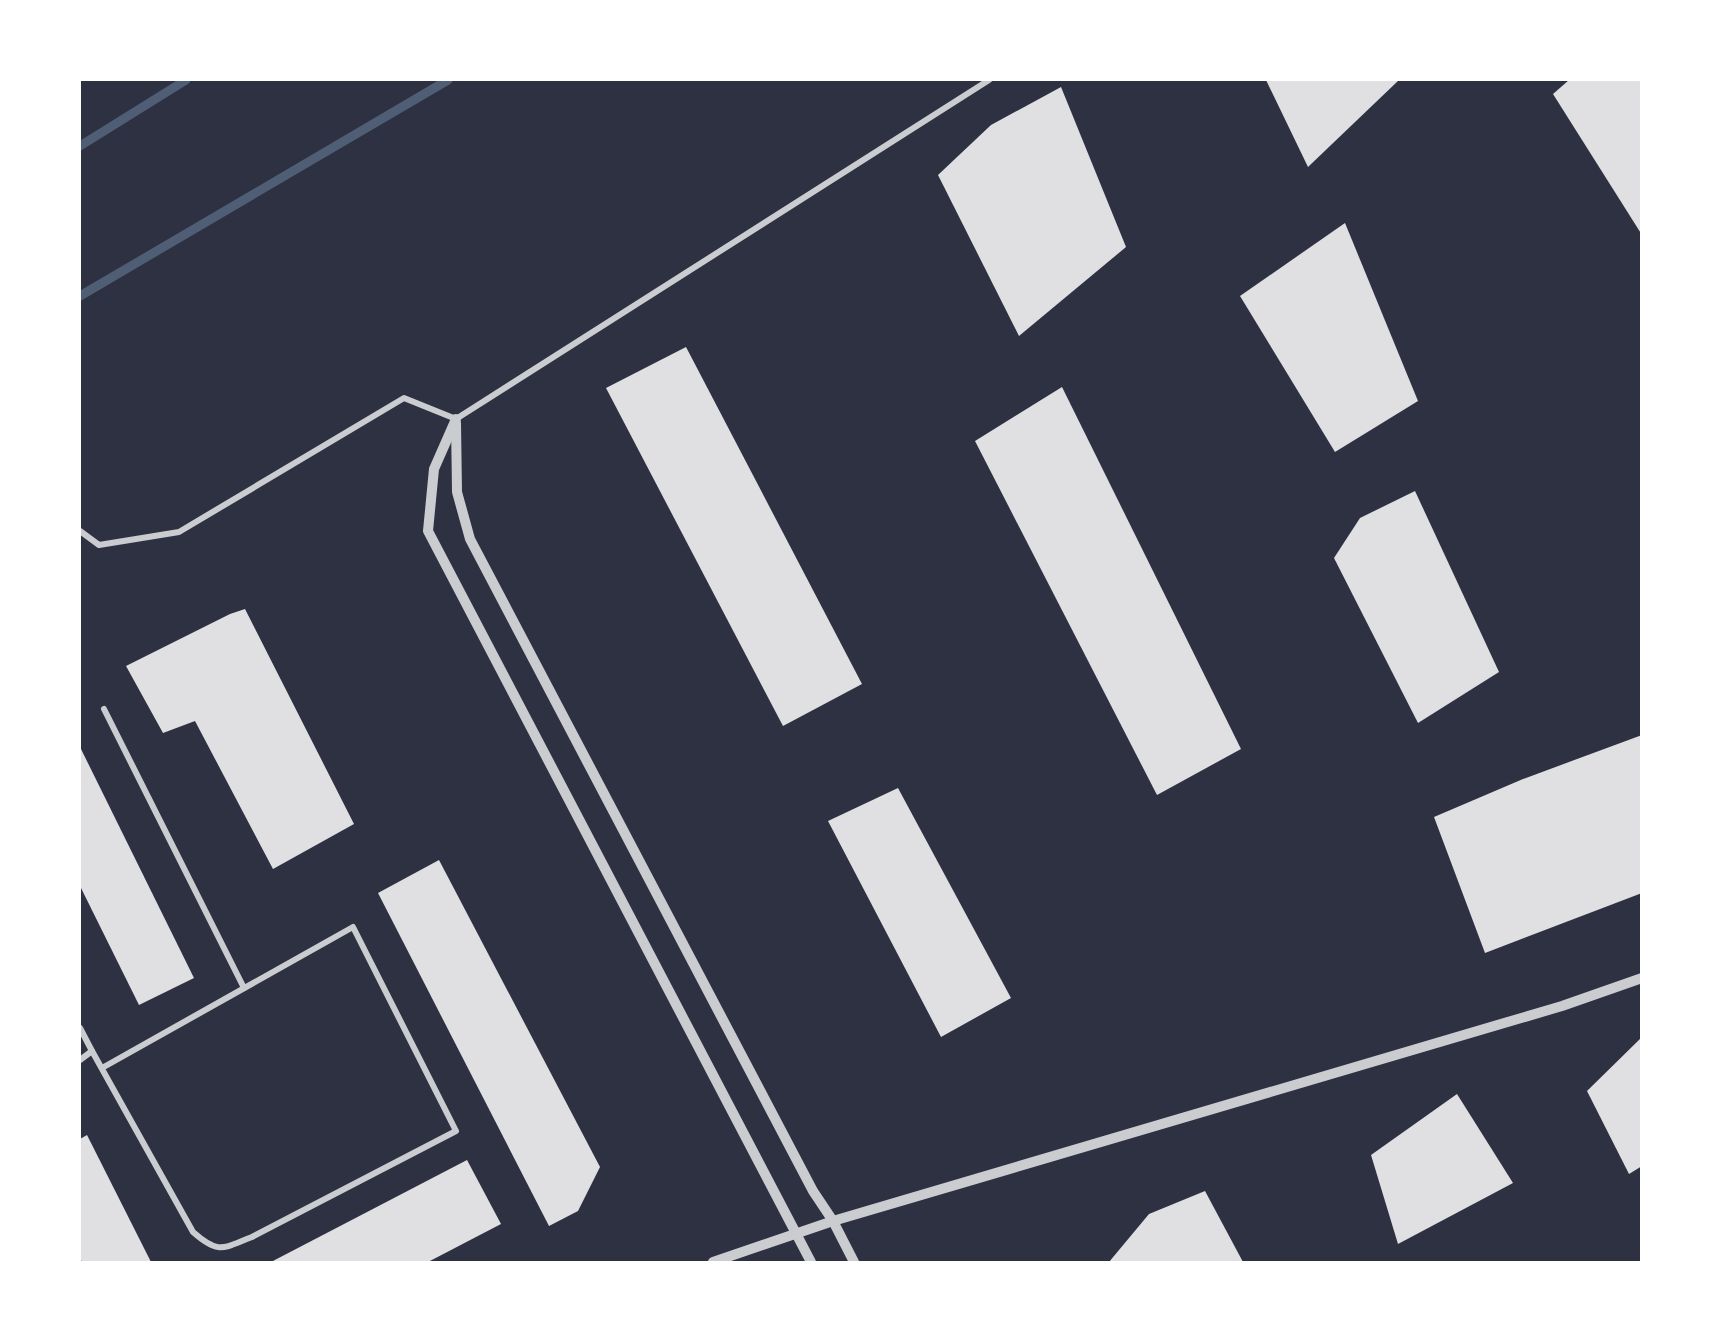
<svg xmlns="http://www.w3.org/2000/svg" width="1721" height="1342" viewBox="0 0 1721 1342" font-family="'Roboto Condensed',sans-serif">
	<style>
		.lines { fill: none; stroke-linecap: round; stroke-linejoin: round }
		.stream { stroke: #4f5d75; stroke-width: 9 }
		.building { fill: #e0e0e3 }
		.minor { stroke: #caccd0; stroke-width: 6 }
		.tertiary { stroke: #caccd0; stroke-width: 10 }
	</style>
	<rect width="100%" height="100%" fill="#2d3142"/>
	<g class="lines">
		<!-- stream -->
		<g class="stream">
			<path d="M80 146 186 80"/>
			<path d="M80 296 448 80"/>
		</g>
	</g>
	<!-- building -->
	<g class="building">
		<path d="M1266 80H1399L1308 167Z"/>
		<path d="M1569 80H1642V235L1553 94Z"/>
		<path d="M1061 87 1126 247 1019 336 938 175 991 125Z"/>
		<path d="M1345 223 1418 401 1335 452 1240 296Z"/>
		<path d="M686 347 862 684 783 726 606 388Z"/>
		<path d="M1062 387 1241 749 1157 795 975 441Z"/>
		<path d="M1415 491 1499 672 1418 723 1334 558 1360 518Z"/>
		<path d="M245 609 354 824 273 869 195 721 163 733 126 666 230 614Z"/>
		<path d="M1642 735V893L1485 953 1434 817 1523 779Z"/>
		<path d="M80 747 194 978 139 1005 80 886Z"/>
		<path d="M898 788 1011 998 941 1037 828 821Z"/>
		<path d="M439 860 600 1167 578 1211 549 1226 378 893Z"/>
		<path d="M1642 1037V1166L1629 1174 1587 1091Z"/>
		<path d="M1457 1094 1513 1183 1398 1244 1371 1155Z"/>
		<path d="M87 1135 151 1262H82L80 1258V1139Z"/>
		<path d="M467 1160 501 1224 428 1262H271Z"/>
		<path d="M1205 1191 1243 1262H1109L1149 1214Z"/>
	</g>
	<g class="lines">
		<!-- minor -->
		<g class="minor">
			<path d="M80 531 99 545 179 532 404 398 456 419 989 80"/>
			<path d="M104 709 244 988"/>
			<path d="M80 1028 92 1051 80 1060"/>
			<path d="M92 1051 193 1232C219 1255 223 1248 252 1237L456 1131 353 927 102 1068"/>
		</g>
		<!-- tertiary -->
		<g class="tertiary">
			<path d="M456 419 434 469 428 531 811 1262"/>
			<path d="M456 423 457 492 470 539 813 1191 833 1221 854 1262"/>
			<path d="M713 1262 833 1221 1562 1006 1642 978"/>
		</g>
	</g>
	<!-- border -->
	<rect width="1721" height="1342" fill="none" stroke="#ffffff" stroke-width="162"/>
</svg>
